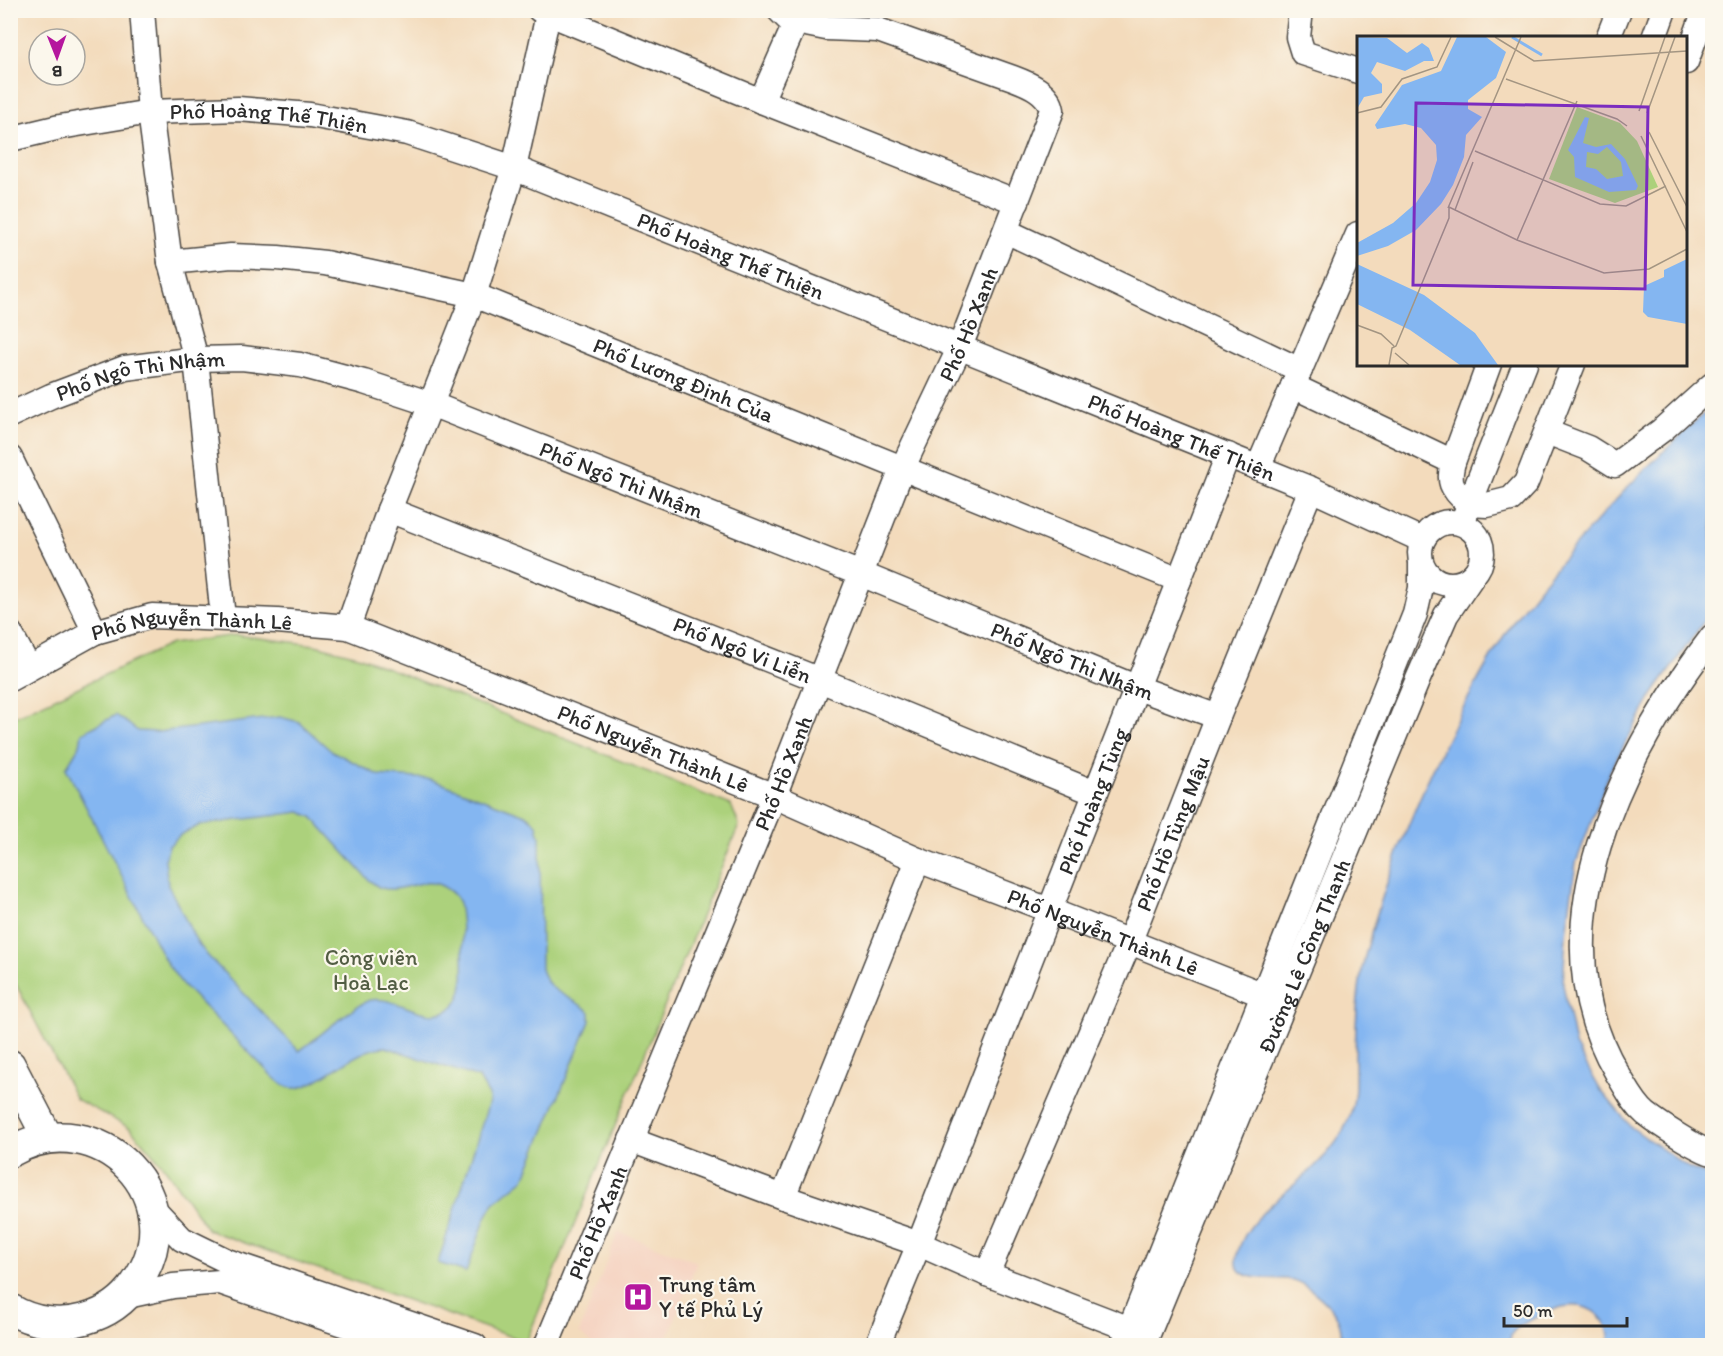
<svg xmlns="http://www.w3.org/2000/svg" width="1723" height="1356" viewBox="0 0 1723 1356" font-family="Itim,sans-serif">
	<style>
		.built { fill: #f5d3c1 }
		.green { fill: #acd17b; stroke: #6c7e53; stroke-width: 1.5 }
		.water { fill: #84b6f1; stroke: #58708e; stroke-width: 1.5; fill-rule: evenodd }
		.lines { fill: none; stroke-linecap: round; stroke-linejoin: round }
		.minor-casing { stroke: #494541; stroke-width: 27 }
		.major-casing { stroke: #494541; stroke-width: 33 }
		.minor { stroke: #fff; stroke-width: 24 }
		.major { stroke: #fff; stroke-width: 30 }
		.labels { text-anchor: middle; stroke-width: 4.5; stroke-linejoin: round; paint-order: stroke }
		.street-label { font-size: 22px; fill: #2b2b2b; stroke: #fbf7ec }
		.park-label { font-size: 22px; fill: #525d43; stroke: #fbf7ec }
		.poi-label { font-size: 22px; fill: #2b2b2b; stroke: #fbf7ec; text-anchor: start }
		.inset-river { fill: none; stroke: #84b6f1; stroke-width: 3 }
		.inset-road { fill: none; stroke: #a39582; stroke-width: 1.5 }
		.view { fill: #7b2cbf; fill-opacity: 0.15; stroke: #7b2cbf; stroke-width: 3 }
		.inset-edge { fill: none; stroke: #2b2b2b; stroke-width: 3 }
	</style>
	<rect width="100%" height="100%" fill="#fbf7ec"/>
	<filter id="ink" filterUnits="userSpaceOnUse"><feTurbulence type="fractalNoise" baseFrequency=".0167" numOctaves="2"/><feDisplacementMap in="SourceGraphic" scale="12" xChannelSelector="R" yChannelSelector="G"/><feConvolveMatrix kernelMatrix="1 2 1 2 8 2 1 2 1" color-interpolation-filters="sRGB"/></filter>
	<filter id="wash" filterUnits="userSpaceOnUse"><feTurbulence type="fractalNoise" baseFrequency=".008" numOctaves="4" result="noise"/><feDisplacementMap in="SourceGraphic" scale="24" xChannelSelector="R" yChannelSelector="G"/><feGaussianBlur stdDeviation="1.35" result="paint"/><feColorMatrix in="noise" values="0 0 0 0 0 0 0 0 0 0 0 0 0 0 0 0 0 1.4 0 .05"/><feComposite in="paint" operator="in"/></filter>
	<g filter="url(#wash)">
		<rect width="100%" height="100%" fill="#f3dbbc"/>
		<!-- built -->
		<path class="built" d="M618 1232 697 1262 665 1345H594L579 1333Z"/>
		<!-- green -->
		<path class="green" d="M236 635 315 645 358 656 731 805 739 825 526 1342 208 1230 165 1168 130 1128 76 1099 11 975 10 719 171 644Z"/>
		<!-- water -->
		<g class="water">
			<path d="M1712 407V610L1652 695 1610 771 1576 863 1566 934 1563 984 1575 1045 1600 1089 1631 1127 1689 1168 1712 1177V1345H1609C1612 1321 1592 1303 1568 1306 1557 1307 1547 1312 1537 1317 1528 1321 1519 1325 1513 1332 1510 1336 1510 1341 1509 1345H1342C1342 1336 1341 1325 1337 1317 1330 1304 1307 1284 1293 1280 1278 1276 1237 1284 1237 1263 1236 1223 1291 1191 1315 1166 1329 1153 1342 1136 1349 1118 1357 1098 1355 1076 1355 1055 1356 1023 1357 987 1365 956 1389 864 1427 774 1472 691 1489 660 1506 629 1528 602 1554 568 1583 536 1612 504 1633 481 1655 459 1678 438 1689 427 1700 416 1712 407Z"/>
			<path d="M116 715 138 731 158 732 280 717 299 722 330 750 378 775 430 779 528 816 537 825 540 837 541 969C549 995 571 995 590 1012V1021L524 1179 494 1203 486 1217 466 1272 438 1263 489 1102V1095L479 1078 386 1047C354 1047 315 1091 292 1088 283 1087 278 1081 272 1076L182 984 166 962 66 768 80 745 82 733ZM300 812 312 817 369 880C372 882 377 887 381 888 404 894 425 873 447 889 452 892 457 898 459 903 462 915 465 978 462 990 460 998 457 1004 450 1009 425 1025 397 995 370 1000 355 1004 314 1041 299 1051L208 956 197 942 168 885 165 859 169 846 180 835 200 825Z"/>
		</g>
	</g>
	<g filter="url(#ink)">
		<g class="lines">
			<!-- minor casing -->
			<g class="minor-casing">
				<g id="minor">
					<path d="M142 10 150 112 170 262 196 359 223 618"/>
					<path d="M540 10 761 101 1017 202"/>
					<path d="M1301 10 1298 37 1303 53 1358 71"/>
					<path d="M1608 38 1619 10"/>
					<path d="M1654 38 1664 10"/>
					<path d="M1686 62 1705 10"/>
					<path d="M761 101 796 22"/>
					<path id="s1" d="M10 139 60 127 150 112 238 109 310 115 407 133 514 168 1311 489 1422 540"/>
					<path d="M1006 231 1300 370"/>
					<path id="s2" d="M170 262 231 256 278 258 325 263 474 295 1179 580"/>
					<path d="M1489 364 1453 462C1447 485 1453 488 1468 504L1487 505 1511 499 1526 483 1573 364"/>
					<path d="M1293 386 1453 462"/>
					<path id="s3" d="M10 415 51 396 125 368 196 359 242 358 300 365 364 382 431 404 861 574 1138 688 1218 717"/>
					<path d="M1547 432 1588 448 1615 465 1662 430 1712 385"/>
					<path d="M10 458 95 632"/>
					<path d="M1258 468 1358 234"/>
					<path id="s4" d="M389 510 820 680 1095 793"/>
					<path d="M1464 518 1525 364"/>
					<circle cx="1451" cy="553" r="31"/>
					<path d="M348 627 389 510 474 295 514 168 549 10"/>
					<path d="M10 633 29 668"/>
					<path d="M1712 637C1622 755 1532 929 1617 1073 1626 1087 1633 1103 1646 1114 1659 1124 1697 1149 1712 1153"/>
					<path id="s5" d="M10 679 95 632 152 616 277 621 348 627 774 796 918 860 1049 910 1284 1003"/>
					<path d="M631 1140 783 1197 919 1244 987 1274 1130 1329"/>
					<path d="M783 1197 918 860"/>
					<path d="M152 1207 182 1239 227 1261 475 1346"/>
					<path id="s6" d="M987 1274 1129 943 1218 717 1311 489"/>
					<path d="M127 1296 173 1286 220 1282 407 1346"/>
					<path id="s7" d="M546 1346 774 796 902 469 960 347 1052 110C1049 92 1029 84 1013 78L878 30 826 28 796 22 787 18 779 10"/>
					<path id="s8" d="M877 1346 919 1244 1228 455"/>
					<path d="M1123 1346 1415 614 1421 588V564"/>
					<path id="s9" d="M1143 1346 1418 679 1446 615 1474 574"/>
				</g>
			</g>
			<!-- major casing -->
			<g class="major-casing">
				<g id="major">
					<path d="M10 1065 48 1138"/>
					<path d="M10 1152C100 1100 195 1200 136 1283 124 1301 107 1313 85 1319 60 1326 33 1323 10 1309"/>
				</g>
			</g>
			<!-- minor -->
			<use href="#minor" class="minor"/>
			<!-- major -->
			<use href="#major" class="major"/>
		</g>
	</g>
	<!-- icons -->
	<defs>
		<g id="hospital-square" transform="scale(1.5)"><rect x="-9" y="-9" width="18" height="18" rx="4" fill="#b5179e" stroke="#fbf7ec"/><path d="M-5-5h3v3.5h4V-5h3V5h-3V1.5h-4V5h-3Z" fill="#fff"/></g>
	</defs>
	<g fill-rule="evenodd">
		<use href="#hospital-square" x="638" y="1297"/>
	</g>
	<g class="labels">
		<!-- street labels -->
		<g class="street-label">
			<text dy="8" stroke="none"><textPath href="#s1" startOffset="262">Phố Hoàng Thế Thiện</textPath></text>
			<text dy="8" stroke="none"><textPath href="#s1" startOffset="748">Phố Hoàng Thế Thiện</textPath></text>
			<text dy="8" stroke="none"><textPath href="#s7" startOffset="1106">Phố Hồ Xanh</textPath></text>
			<text dy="8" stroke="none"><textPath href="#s3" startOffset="138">Phố Ngô Thì Nhậm</textPath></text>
			<text dy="8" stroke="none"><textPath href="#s2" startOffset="534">Phố Lương Định Của</textPath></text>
			<text dy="8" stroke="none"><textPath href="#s1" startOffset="1234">Phố Hoàng Thế Thiện</textPath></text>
			<text dy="8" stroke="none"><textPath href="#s3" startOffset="642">Phố Ngô Thì Nhậm</textPath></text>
			<text dy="8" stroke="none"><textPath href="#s5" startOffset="195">Phố Nguyễn Thành Lê</textPath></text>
			<text dy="8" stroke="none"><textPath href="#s4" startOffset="380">Phố Ngô Vi Liễn</textPath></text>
			<text dy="8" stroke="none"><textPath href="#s3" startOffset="1128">Phố Ngô Thì Nhậm</textPath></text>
			<text dy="8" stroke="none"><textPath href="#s5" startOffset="681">Phố Nguyễn Thành Lê</textPath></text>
			<text dy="8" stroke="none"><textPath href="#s7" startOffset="620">Phố Hồ Xanh</textPath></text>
			<text dy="8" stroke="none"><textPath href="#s8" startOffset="586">Phố Hoàng Tùng</textPath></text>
			<text dy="8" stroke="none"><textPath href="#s6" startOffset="478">Phố Hồ Tùng Mậu</textPath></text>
			<text dy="8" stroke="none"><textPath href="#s5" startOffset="1167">Phố Nguyễn Thành Lê</textPath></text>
			<text dy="8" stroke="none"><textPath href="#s9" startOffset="422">Đường Lê Công Thanh</textPath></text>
			<text dy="8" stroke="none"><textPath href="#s7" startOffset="134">Phố Hồ Xanh</textPath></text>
		</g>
		<!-- park labels -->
		<g class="park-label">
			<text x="371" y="965">Công viên<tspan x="371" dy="25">Hoà Lạc</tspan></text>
		</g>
		<!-- poi labels -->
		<g class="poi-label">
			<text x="659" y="1292">Trung tâm<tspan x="659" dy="25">Y tế Phủ Lý</tspan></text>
		</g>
	</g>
	<!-- overview -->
	<g transform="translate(1357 36)">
		<rect width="330" height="330" fill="#f3dbbc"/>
		<path d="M220 71 263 87 280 105 301 151 258 167 192 143Z" fill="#acd17b"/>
		<path d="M0 1 30 2 50 17 65 7 72 12 77 25H67L48 35 20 26 14 37 25 48V57L7 61 0 73ZM100 1H129L149 16 139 42 111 64V73L125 81 109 99 107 121 96 149 84 168 59 194 31 210 0 220V207L36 187 59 167 73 146 80 124 79 109 64 92 48 88 20 93 18 89 45 49 84 35ZM228 81 232 82 226 107 239 111 254 108 268 123 281 150 279 154 252 156 218 141 217 121 211 114ZM250 111 264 126 266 140 250 143 239 133 229 131 230 116 241 118ZM330 223V288L291 281 286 276 287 250 307 241V234ZM0 228 67 259 118 297 141 329H103L53 294 0 268Z" fill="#84b6f1" fill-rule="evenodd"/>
		<path class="inset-river" d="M155 1 185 19"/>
		<path class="inset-road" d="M138 1 177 25 330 15M149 43 260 83 270 90M282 75 308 1M0 77 24 71 45 43 80 31 94 1M290 77 318 1M292 96 330 171M284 100 330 196M118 115 243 168 269 170 309 150M91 172 164 1M98 174 116 126M160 204 220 65M0 289 24 298 37 310M38 317 52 329M32 329 35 312 39 310 92 182V171L160 204 247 237 292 233 330 213"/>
		<path class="view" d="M59 67 291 71 288 253 56 249Z"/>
		<rect width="330" height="330" class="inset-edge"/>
	</g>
	<!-- margin -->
	<rect width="1723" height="1356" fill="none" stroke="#fbf7ec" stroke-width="36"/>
	<!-- north arrow -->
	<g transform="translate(57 57) rotate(179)"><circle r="28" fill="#fbf7ec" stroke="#a8a59f" stroke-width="1.5"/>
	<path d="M0-4.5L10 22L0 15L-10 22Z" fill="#b5179e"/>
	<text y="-9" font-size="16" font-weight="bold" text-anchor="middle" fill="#2b2b2b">B</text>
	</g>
	<!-- scale -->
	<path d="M1504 1317v9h123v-9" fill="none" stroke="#2b2b2b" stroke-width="3"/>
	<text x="1513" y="1317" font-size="18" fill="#2b2b2b" stroke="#fbf7ec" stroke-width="4.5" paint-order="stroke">50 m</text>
</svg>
